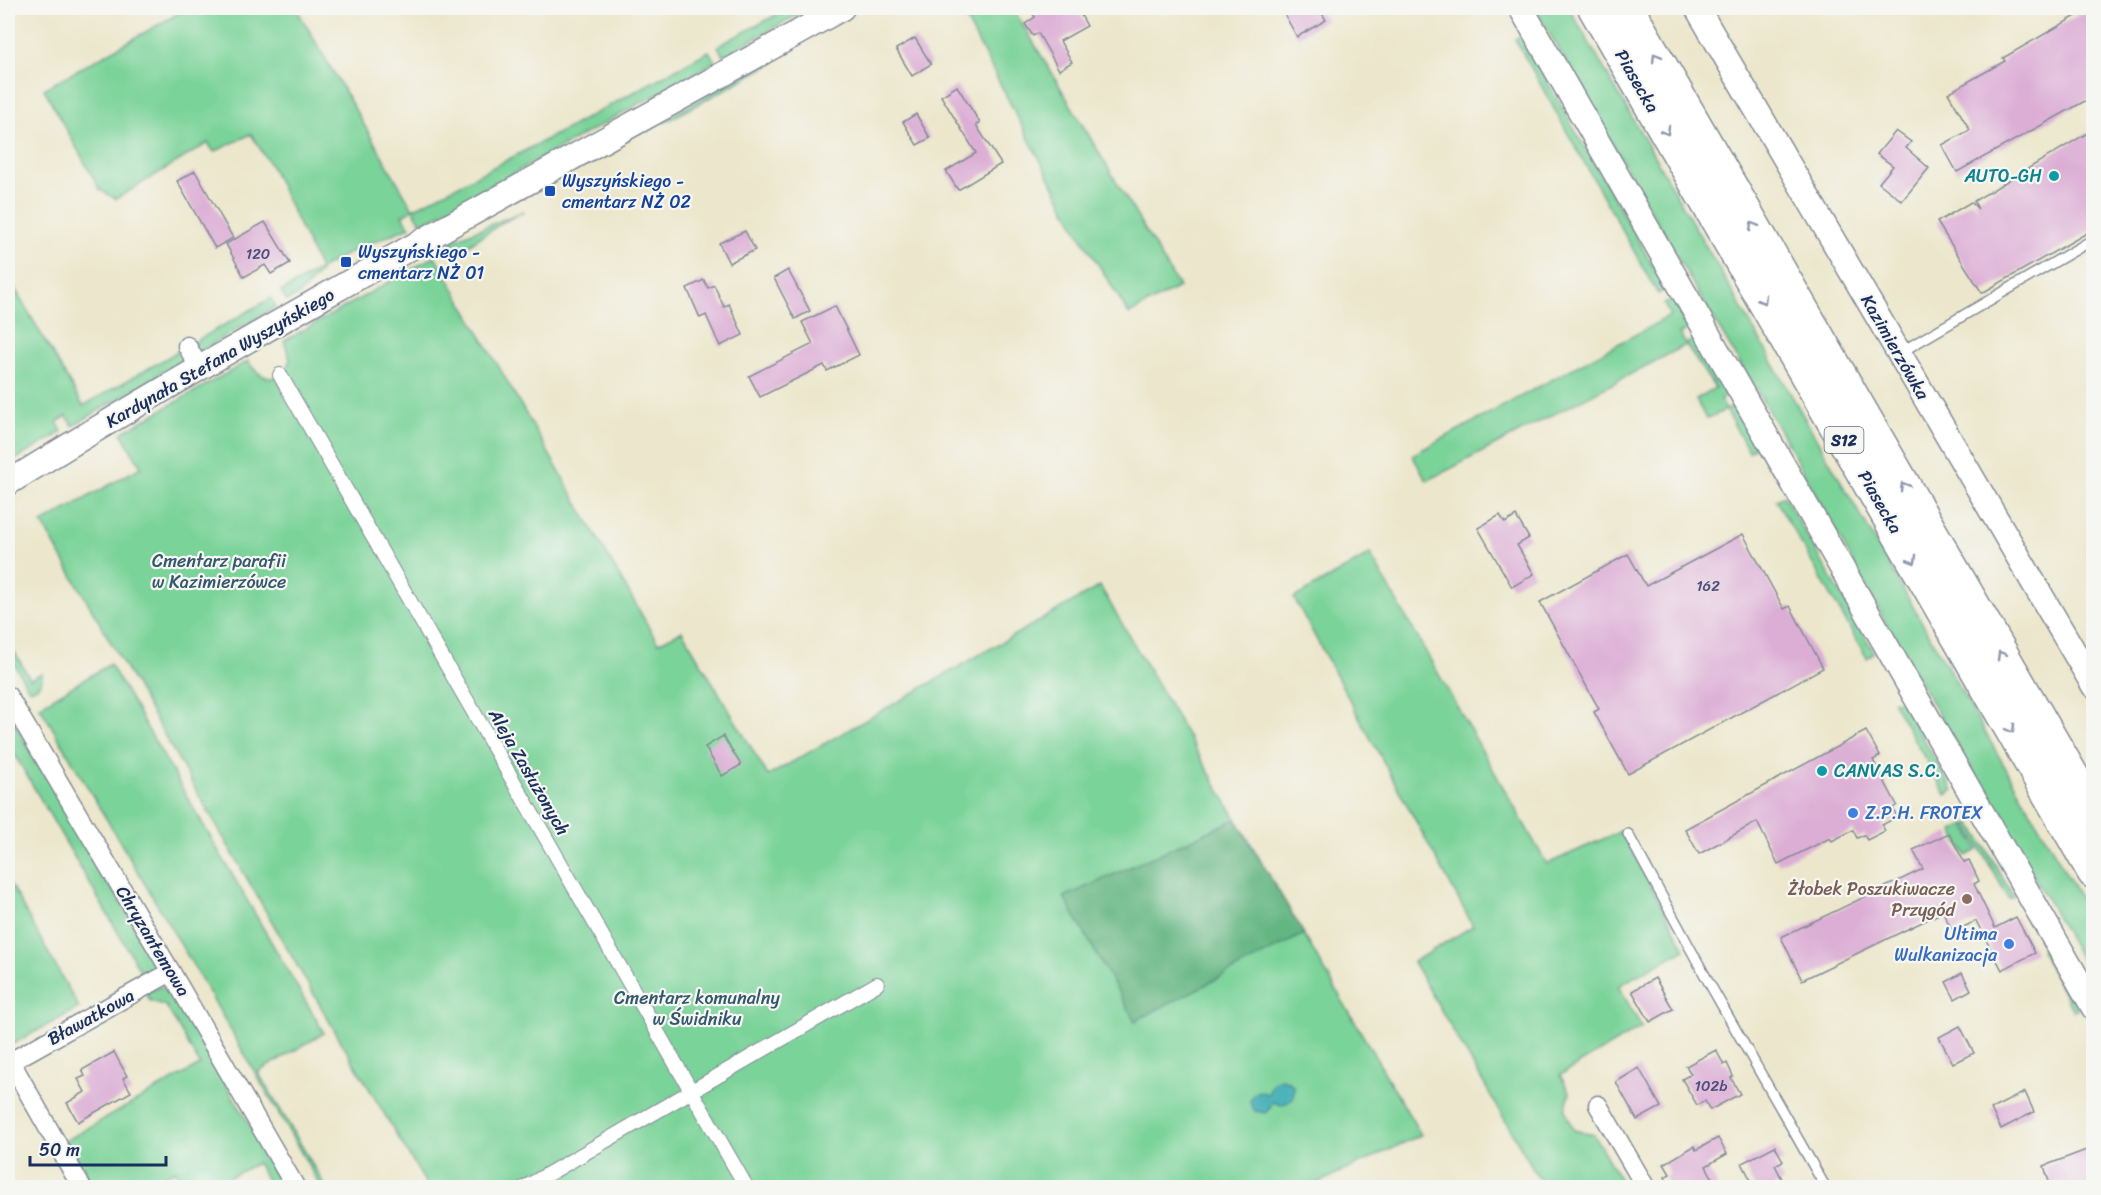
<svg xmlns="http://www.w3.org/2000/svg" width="2101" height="1195" viewBox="0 0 2101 1195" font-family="Sriracha,sans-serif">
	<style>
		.green { fill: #7ad399; stroke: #4a817c; stroke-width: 1.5 }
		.forest { fill: #63b581; stroke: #3f7270; stroke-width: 1.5 }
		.water { fill: #3badb4; stroke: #2b6e89; stroke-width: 1.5 }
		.building { fill: #dcaed5 }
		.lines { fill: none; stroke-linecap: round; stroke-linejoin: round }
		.service-casing { stroke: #848b95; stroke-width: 12 }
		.pedestrian-casing { stroke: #848b95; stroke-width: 16 }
		.minor-casing { stroke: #848b95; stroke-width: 21 }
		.tertiary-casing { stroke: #848b95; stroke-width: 27 }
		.motorway-casing { stroke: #848b95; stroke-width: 36 }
		.service { stroke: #fff; stroke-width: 9 }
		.pedestrian { stroke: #fff; stroke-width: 14 }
		.minor { stroke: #fff; stroke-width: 18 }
		.tertiary { stroke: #fff; stroke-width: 24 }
		.motorway { stroke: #fff; stroke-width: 33 }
		.oneway { stroke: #8d97ae }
		.culture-dot { fill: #0f9aa8; stroke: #f6f6f2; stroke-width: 2 }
		.transit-dot { fill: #1a4fb4; stroke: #f6f6f2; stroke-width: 2 }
		.shop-dot { fill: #3f7fe0; stroke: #f6f6f2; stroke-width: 2 }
		.education-dot { fill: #8d6e63; stroke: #f6f6f2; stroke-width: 2 }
		.labels { text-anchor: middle; stroke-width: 4.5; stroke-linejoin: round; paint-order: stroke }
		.number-label { font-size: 15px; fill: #4b4f7c }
		.shield { fill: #f6f6f2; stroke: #5d6b8a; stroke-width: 1.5 }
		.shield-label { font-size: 16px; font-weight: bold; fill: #1b2f5e }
		.street-label { font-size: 18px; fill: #1b2f5e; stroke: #f6f6f2 }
		.culture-label { font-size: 18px; fill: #0d838f; stroke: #f6f6f2; text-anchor: end }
		.transit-label { font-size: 18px; fill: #164399; stroke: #f6f6f2; text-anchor: start }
		.park-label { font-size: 18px; fill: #33586d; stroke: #f6f6f2 }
		.shop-label { font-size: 18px; fill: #366cbe; stroke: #f6f6f2; text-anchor: start }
		.education-label { font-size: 18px; fill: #785e54; stroke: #f6f6f2; text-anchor: end }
	</style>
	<rect width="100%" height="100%" fill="#f6f6f2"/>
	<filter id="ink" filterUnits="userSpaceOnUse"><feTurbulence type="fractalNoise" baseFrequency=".0167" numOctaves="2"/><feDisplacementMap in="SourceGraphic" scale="12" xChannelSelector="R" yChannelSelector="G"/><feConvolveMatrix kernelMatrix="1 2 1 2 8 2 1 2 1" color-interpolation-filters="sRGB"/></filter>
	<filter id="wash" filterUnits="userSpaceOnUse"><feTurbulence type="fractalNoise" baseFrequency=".008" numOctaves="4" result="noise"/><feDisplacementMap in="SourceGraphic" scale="24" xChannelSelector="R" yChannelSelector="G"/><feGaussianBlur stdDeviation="1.35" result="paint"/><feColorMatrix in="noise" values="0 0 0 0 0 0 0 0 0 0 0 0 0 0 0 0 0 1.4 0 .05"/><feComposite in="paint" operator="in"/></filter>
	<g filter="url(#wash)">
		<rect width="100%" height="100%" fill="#ece7cc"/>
		<!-- green -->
		<g class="green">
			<path d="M188 8H296L413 209 572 126 709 51 715 62 440 214 421 223 413 209 402 215 410 227 356 249 320 269V272L300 294 287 301 281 292 320 269 272 168 251 134 214 152 208 143 116 199 100 190 44 89Z"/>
			<path d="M789 8H810L723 56 718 46Z"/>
			<path d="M960 8H1013L1179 287 1129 314 1078 232Z"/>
			<path d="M1535 8H1569L2093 920V981L2009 832 1903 654 1788 444 1697 291Z"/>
			<path d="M1521 36 1666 289 1658 294 1515 39Z"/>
			<path d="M766 62 773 63 664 123 663 120Z"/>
			<path d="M524 211 500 224 462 249 455 251 450 243 458 238Z"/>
			<path d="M435 256 658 643 682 631 768 776 1100 586 1421 1135 1307 1188 428 1187 339 1038 42 523 141 467 121 433 248 361C260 381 282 386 290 359L284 341Z"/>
			<path d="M8 277 83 406 182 349 187 358 73 426 67 416 57 422 62 432 10 463 8 459Z"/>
			<path d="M271 298 276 307 197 353 191 344Z"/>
			<path d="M1673 300 1689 328 1679 334 1686 344 1695 339 1727 395 1720 399 1726 410 1733 406 1756 446 1749 452 1726 410 1706 419 1696 399 1715 388 1686 345 1427 481 1412 455 1670 316 1664 304Z"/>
			<path d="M1784 496 1874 652 1867 658 1776 500Z"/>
			<path d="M1370 554 1547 864 1621 831 1685 949 1618 986 1642 1027 1560 1075 1570 1093 1565 1110 1574 1130 1594 1135 1624 1187H1544L1413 962 1473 926 1294 598Z"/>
			<path d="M8 641 30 679 42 673C43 683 38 688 29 690L8 653Z"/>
			<path d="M110 664 324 1033 258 1072 326 1187H321L200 977 40 707 46 702Z"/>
			<path d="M1892 701 1902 702 1953 791 1946 795Z"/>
			<path d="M8 713 152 956C156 969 149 975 139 981L136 975 141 972 8 743Z"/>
			<path d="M1971 823 2014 897 2009 899 1967 825Z"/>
			<path d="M1965 825 1978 850 1966 856 1953 831Z"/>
			<path d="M8 880 79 1008 11 1045 8 1039Z"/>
			<path d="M2044 948 2078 1009 2073 1011 2041 950Z"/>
			<path d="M160 987H164L172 992 286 1187H271L257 1163 212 1187H185L175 1170 145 1187H92L65 1141 200 1065 166 1006 150 1001 146 993Z"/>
		</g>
		<!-- forest -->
		<path class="forest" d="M1236 819 1304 934 1135 1021 1064 897Z"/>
		<!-- water -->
		<path class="water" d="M1280 1079 1288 1081 1294 1087 1293 1099 1282 1105 1272 1102 1270 1108 1265 1113 1255 1111 1250 1102 1253 1095 1259 1091 1268 1094 1273 1083Z"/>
		<g id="blocks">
			<!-- building -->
			<g class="building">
				<path d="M1029 8H1077L1087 26 1060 41 1072 62 1059 70 1038 33 1033 36 1025 24 1035 17Z"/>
				<path d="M1281 8H1319L1326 20 1297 37Z"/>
				<path d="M2090 8H2094V96L1957 172 1942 145 1970 130 1948 93 2005 61 2003 58Z"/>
				<path d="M915 38 931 64 912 76 896 49Z"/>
				<path d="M957 86 980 123 976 125 1001 164 958 190 946 171 976 153 941 96Z"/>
				<path d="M916 114 930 138 917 145 903 122Z"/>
				<path d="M2094 129V229L1982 293 1937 222 1971 202 1978 209 1974 201Z"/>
				<path d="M1896 131 1911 142 1906 148 1929 168 1902 201 1879 183 1893 166 1877 154Z"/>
				<path d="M195 171 233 238 215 248 177 181Z"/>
				<path d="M265 222 290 263 271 274 265 265 244 277 226 244Z"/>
				<path d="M745 231 755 250 729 263 719 243Z"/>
				<path d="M788 270 810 311 795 319 774 278Z"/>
				<path d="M704 280 708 288 714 285 724 307 729 304 743 335 720 346 706 315 700 318 687 288Z"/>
				<path d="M835 306 859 355 827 371 824 365 760 397 749 376 813 344 802 322Z"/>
				<path d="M1500 515 1505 523 1516 516 1529 538 1517 545 1534 574 1512 587 1478 528Z"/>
				<path d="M1743 534 1784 609 1790 606 1823 668 1628 774 1594 712 1599 709 1540 602 1628 554 1646 586Z"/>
				<path d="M1866 731 1880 756 1873 760 1897 805 1893 808 1897 817 1882 825 1885 831 1867 840 1864 835 1857 838 1853 830 1832 841 1830 838 1778 864 1757 822 1699 854 1685 829Z"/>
				<path d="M723 736 741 765 722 776 705 747Z"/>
				<path d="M1949 833 1964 862 1969 860 1979 881 1974 884 1995 928 2016 917 2035 953 2002 970 1976 921 1953 932 1943 912 1802 980 1781 937 1923 869 1913 850Z"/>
				<path d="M1962 973 1971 990 1955 999 1946 982Z"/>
				<path d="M1655 978 1673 1009 1650 1022 1632 991Z"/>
				<path d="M1960 1026 1974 1053 1953 1063 1939 1037Z"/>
				<path d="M1716 1050 1724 1065 1727 1063 1733 1076 1731 1078 1740 1094 1710 1110 1705 1101 1697 1105 1682 1079 1691 1074 1686 1066Z"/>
				<path d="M114 1052 127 1076 123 1078 131 1092 78 1122 67 1103 85 1092 78 1079 85 1076 82 1070Z"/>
				<path d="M1639 1068 1661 1107 1637 1120 1616 1082Z"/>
				<path d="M2025 1092 2034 1112 2001 1129 1991 1109Z"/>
				<path d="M1718 1138 1727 1154 1706 1166 1718 1188H1671L1665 1177 1670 1174 1664 1164 1694 1146 1696 1150Z"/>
				<path d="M1775 1146 1783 1161 1775 1165 1783 1181 1771 1188H1755L1742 1163Z"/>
				<path d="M2094 1147V1183L2080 1188H2051L2044 1166Z"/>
			</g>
		</g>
	</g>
	<g filter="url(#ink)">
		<use href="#blocks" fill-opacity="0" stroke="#848b95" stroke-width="1.5"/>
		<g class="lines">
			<!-- service casing -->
			<g class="service-casing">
				<g id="service">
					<path d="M1901 352 2094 239"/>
					<path d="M1628 834 1708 981 1826 1188"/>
				</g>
			</g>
			<!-- pedestrian casing -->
			<g class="pedestrian-casing">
				<g id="pedestrian">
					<path d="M280 375 747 1188"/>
					<path d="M524 1188 877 984"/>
				</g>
			</g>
			<!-- minor casing -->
			<g class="minor-casing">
				<g id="minor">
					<path d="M187 346 200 369"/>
					<path d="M8 696 171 972 296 1188"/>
					<path d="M8 1057 82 1188"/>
					<path d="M10 1062 171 972"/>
					<path d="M1598 1105 1646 1188"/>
				</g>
			</g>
			<!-- tertiary casing -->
			<g class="tertiary-casing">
				<g id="tertiary">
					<path d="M1521 8 2094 1008"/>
					<path d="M1697 8 2094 686"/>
					<path d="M8 483C280 315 563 164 842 8"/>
				</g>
			</g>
			<!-- motorway casing -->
			<g class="motorway-casing">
				<g id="motorway">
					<path d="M1595 8 2094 872"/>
					<path d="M1627 8 2094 814"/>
				</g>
			</g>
			<!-- service -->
			<use href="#service" class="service"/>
			<!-- pedestrian -->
			<use href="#pedestrian" class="pedestrian"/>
			<!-- minor -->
			<use href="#minor" class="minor"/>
			<!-- tertiary -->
			<use href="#tertiary" class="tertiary"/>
			<!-- motorway -->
			<use href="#motorway" class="motorway"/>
		</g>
		<!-- one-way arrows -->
		<defs><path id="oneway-chevron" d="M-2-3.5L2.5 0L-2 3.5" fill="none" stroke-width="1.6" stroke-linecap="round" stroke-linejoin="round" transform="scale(1.5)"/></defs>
		<g class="oneway">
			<use href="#oneway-chevron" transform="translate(1656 57) rotate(-120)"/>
			<use href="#oneway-chevron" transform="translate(1666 131) rotate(60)"/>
			<use href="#oneway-chevron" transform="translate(1753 226) rotate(-120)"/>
			<use href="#oneway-chevron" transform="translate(1763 300) rotate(60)"/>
			<use href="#oneway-chevron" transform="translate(1904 486) rotate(-120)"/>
			<use href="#oneway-chevron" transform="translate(1913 560) rotate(60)"/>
			<use href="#oneway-chevron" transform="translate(2001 655) rotate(-120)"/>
			<use href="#oneway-chevron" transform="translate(2011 729) rotate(60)"/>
		</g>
	</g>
	<!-- markers -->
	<g class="culture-dot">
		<circle cx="2054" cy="176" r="6"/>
		<circle cx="1822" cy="771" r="6"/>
	</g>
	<g class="transit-dot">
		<rect x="544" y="185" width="12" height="12" rx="3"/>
		<rect x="340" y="256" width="12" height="12" rx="3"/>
	</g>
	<g class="shop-dot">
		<circle cx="1853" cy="813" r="6"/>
		<circle cx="2009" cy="944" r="6"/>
	</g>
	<circle class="education-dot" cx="1967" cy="899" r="6"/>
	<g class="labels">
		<!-- number labels -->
		<g class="number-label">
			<text x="258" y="259">120</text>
			<text x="1708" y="591">162</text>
			<text x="1711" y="1091">102b</text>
		</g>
		<!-- shield labels -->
		<rect class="shield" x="1824.5" y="427" width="39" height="26" rx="4.5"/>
		<g class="shield-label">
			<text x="1844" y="446">S12</text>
		</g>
		<!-- street labels -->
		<g class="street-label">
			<text transform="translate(1637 81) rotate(60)" y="6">Piasecka</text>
			<text transform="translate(1895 347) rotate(60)" y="6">Kazimierzówka</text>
			<text transform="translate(220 358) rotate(-30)" y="6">Kardynała Stefana Wyszyńskiego</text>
			<text transform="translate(1880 502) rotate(60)" y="6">Piasecka</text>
			<text transform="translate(529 772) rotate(60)" y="6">Aleja Zasłużonych</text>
			<text transform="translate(153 941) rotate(59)" y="6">Chryzantemowa</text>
			<text transform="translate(91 1017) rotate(-29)" y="6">Bławatkowa</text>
		</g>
		<!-- culture labels -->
		<g class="culture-label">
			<text x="2042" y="182">AUTO-GH</text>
			<text x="1834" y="777" text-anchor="start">CANVAS S.C.</text>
		</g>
		<!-- transit labels -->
		<g class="transit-label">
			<text x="562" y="187">Wyszyńskiego -<tspan x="562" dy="21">cmentarz NŻ 02</tspan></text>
			<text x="358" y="258">Wyszyńskiego -<tspan x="358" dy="21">cmentarz NŻ 01</tspan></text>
		</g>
		<!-- park labels -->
		<g class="park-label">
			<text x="219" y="567">Cmentarz parafii<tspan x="219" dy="21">w Kazimierzówce</tspan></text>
			<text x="697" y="1004">Cmentarz komunalny<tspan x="697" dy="21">w Świdniku</tspan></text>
		</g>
		<!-- shop labels -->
		<g class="shop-label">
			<text x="1865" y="819">Z.P.H. FROTEX</text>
			<text x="1997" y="940" text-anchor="end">Ultima<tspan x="1997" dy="21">Wulkanizacja</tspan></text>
		</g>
		<!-- education labels -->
		<g class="education-label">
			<text x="1955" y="895">Żłobek Poszukiwacze<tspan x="1955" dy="21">Przygód</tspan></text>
		</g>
	</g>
	<!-- margin -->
	<rect width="2101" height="1195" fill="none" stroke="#f6f6f2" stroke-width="30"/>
	<!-- scale -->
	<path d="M30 1156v9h136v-9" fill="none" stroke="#1b2f5e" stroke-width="3"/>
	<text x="39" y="1156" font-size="18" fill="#1b2f5e" stroke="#f6f6f2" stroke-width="4.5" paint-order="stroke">50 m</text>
</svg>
